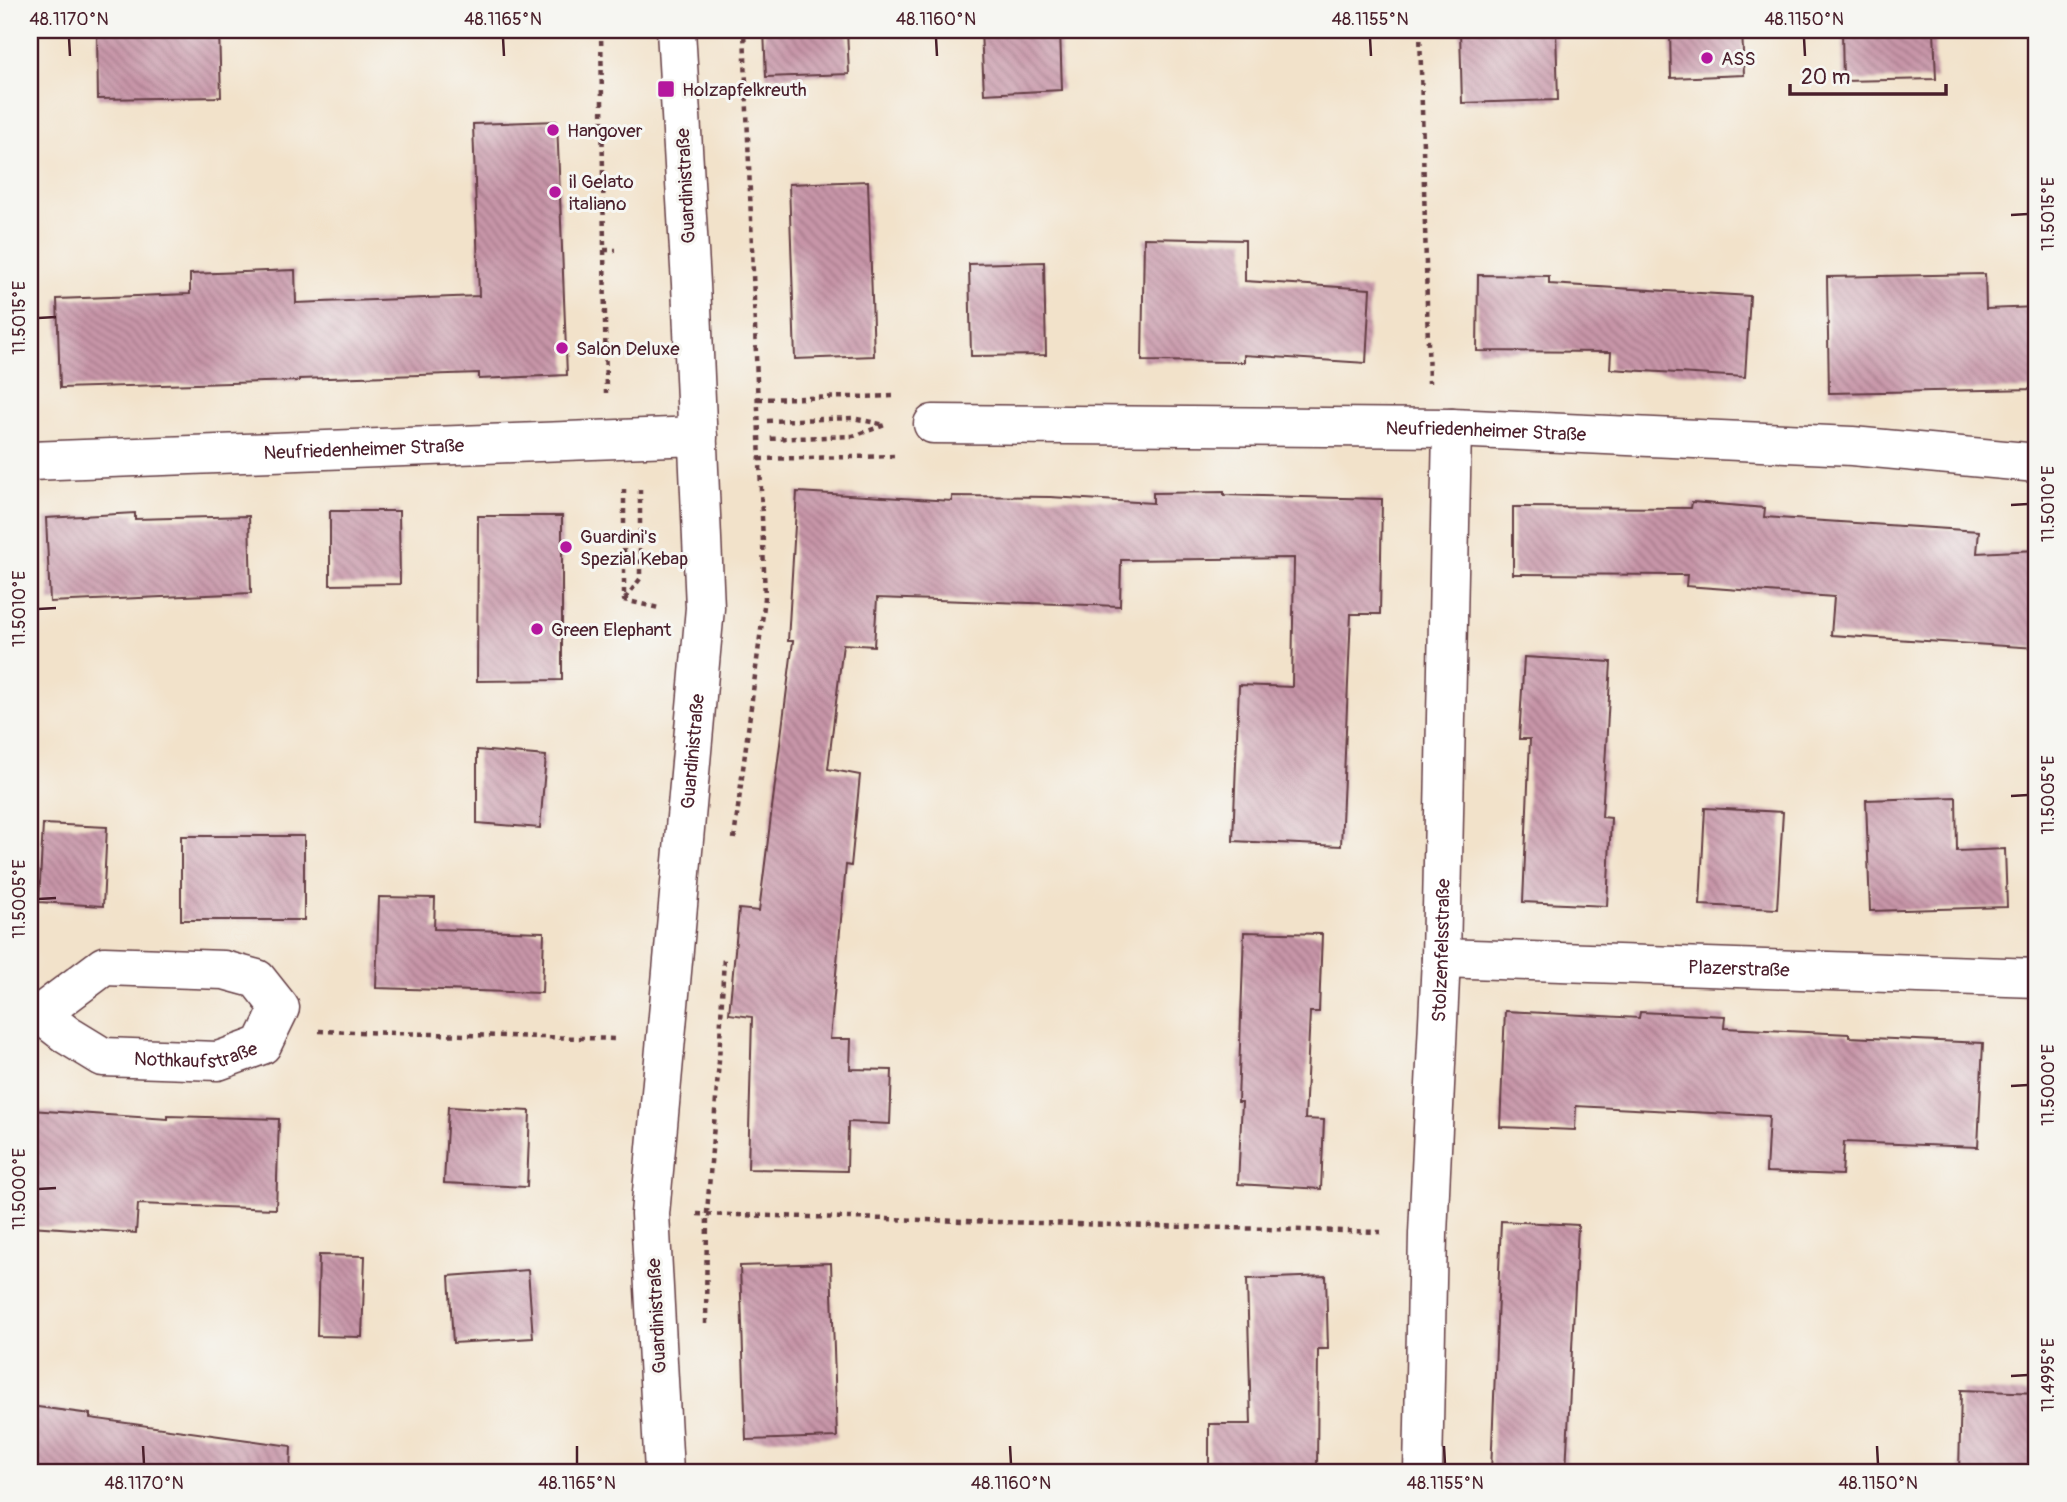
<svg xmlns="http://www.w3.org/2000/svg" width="2067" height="1502" viewBox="0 0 2067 1502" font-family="Pangolin,sans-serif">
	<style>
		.building { fill: url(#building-back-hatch) }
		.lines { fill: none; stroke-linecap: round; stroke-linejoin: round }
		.street-casing { stroke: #633c43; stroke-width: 41 }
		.path { stroke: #633c43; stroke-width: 4.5; stroke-dasharray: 5 5; stroke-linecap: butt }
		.street { stroke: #fff; stroke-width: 38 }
		.ticks { fill: none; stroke: #4a1f2b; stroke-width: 2.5 }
		.poi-dot { fill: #b5179e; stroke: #f6f6f2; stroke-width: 2.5 }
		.labels { text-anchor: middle; stroke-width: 6; stroke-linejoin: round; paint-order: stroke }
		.poi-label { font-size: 19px; fill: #4a1f2b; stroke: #f6f6f2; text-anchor: start }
		.street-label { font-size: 19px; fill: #4a1f2b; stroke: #f6f6f2 }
		.neatline { fill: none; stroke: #4a1f2b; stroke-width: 2.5 }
		.ticks-label { font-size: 18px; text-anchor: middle; fill: #4a1f2b }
	</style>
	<defs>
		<pattern id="building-back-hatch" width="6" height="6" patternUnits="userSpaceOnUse" patternTransform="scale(1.75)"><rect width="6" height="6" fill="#c795a8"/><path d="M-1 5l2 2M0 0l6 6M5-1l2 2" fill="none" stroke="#a47989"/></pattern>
	</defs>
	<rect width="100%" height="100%" fill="#f6f6f2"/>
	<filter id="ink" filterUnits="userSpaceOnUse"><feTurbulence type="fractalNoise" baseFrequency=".0143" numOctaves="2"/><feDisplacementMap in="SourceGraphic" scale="14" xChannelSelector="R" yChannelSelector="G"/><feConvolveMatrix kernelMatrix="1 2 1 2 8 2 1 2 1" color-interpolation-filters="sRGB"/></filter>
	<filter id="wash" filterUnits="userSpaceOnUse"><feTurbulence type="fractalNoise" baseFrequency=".00686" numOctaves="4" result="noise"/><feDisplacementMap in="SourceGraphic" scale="28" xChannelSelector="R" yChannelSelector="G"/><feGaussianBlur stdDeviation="1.57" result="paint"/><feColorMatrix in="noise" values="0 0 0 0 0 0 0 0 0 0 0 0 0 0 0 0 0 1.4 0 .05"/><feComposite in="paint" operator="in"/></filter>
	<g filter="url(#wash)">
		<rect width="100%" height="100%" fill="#f2e2ca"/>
		<g id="blocks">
			<!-- building -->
			<g class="building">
				<path d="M97 30H219L221 97 98 99Z"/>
				<path d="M764 30H847L849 74 766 77Z"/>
				<path d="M981 30H1060L1062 90 984 94Z"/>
				<path d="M1460 30H1556L1558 100 1462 103Z"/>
				<path d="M1670 30H1742L1744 75 1671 78Z"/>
				<path d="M1842 30H1934L1936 79 1843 81Z"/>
				<path d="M557 121 567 375 479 379V373L299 379V381L60 388 57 299 190 294V274L295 270 296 303 479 296 473 124Z"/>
				<path d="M868 181 874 356 795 359 789 184Z"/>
				<path d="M1144 238 1245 240V281L1370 289 1366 363 1244 355V362L1142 361Z"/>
				<path d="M1044 262 1046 355 971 356 969 264Z"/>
				<path d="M1985 274 1986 309 2037 307V389L1829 393 1827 277Z"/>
				<path d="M1478 275 1549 276V284L1750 296 1745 377 1610 369 1611 352 1477 351Z"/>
				<path d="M797 492 952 501V496L1050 497 1153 503V493L1224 492V495L1382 499 1380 614H1351L1341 846 1233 841 1239 685 1292 687 1294 558 1121 560 1120 606 877 598 874 646 843 644 828 769 860 775 851 866 846 865 830 1039H851L850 1069 892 1070 890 1124 848 1122 847 1171 748 1169 752 1017 729 1014 739 909 759 911 793 641H788Z"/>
				<path d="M1692 502 1765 508 1764 517 1979 531 1977 553 2037 550V648L1831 635 1834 597 1686 586 1687 575 1513 574V507L1691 508Z"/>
				<path d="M330 511H399L400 584 330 585Z"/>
				<path d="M135 513V519L249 516 251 593 50 602 46 518Z"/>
				<path d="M478 516H562V680L477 681Z"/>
				<path d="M1524 657 1611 662 1602 817 1611 818 1607 906 1523 902 1530 739H1519Z"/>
				<path d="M477 750 546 756 540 828 477 823Z"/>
				<path d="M1956 797 1957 851 2005 849 2007 907 1870 911 1866 800Z"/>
				<path d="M1705 808 1783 812 1777 909 1700 905Z"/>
				<path d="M43 824 107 827 103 906 39 902Z"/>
				<rect x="181" y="836" width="123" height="84"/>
				<path d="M379 897 435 898 434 929 544 932 542 993 376 988Z"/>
				<path d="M1244 932 1322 934 1319 1012H1310L1305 1119 1324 1120 1321 1189 1238 1184 1242 1102H1238Z"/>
				<path d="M1505 1011 1639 1018 1640 1012 1725 1016 1724 1028 1849 1034V1037L1983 1043 1978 1147 1844 1142 1842 1175 1766 1172 1769 1116 1576 1106 1575 1130 1500 1127Z"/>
				<path d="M448 1107 530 1111 527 1187 444 1183Z"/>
				<path d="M30 1110 168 1119V1116L279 1119 276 1209 138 1204 136 1233 30 1226Z"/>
				<path d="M1501 1221 1578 1225 1566 1472H1491Z"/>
				<path d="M319 1255 365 1256 362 1337 317 1336Z"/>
				<path d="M831 1263 837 1437 746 1440 740 1266Z"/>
				<path d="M528 1270 533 1338 453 1343 449 1276Z"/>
				<path d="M1326 1276 1328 1349H1318L1317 1472H1209V1424H1251L1247 1279Z"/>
				<path d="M1961 1390 2037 1393V1472H1959Z"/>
				<path d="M30 1406 90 1414V1418L291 1446 290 1472H30Z"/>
			</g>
		</g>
	</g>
	<g filter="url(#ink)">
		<use href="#blocks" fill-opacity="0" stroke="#633c43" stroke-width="2"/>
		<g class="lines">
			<!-- street casing -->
			<g class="street-casing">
				<g id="street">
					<path id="s1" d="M933 424 1452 428 1852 446 2037 463"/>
					<path id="s2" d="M30 461 698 436"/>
					<path id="s3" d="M1441 958 2037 978"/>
					<path id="s4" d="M30 1013 40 1014 67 1035 103 1057 218 1061 262 1045 280 1008 257 979 224 970 104 966 40 1014"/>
					<path id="s5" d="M664 1472 650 1214 705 608 691 284 676 30"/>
					<path id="s6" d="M1423 1472 1428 1234 1441 958 1452 428"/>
				</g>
			</g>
			<!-- path -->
			<g class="path">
				<path d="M601 30 606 393"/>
				<path d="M1420 30 1429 383"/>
				<path d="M604 250H616"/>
				<path d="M758 399 897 396"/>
				<path d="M767 421 853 418 885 425 853 436 767 439"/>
				<path d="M759 459 898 456"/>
				<path d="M624 489V600L659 608"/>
				<path d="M625 599 640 579V489"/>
				<path d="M734 839 765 598 744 30"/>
				<path d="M319 1031 618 1039"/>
				<path d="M697 1214 1381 1232"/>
				<path d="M706 1324 707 1213 719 1061 724 956"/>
			</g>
			<!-- street -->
			<use href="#street" class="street"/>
		</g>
	</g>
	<!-- ticks -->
	<path class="ticks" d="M69 38 70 56M503 38 504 56M936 38 937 56M1370 38 1371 56M1804 38 1805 56M2011 215 2028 214M38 318 56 317M2011 505 2028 504M38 609 56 608M2011 796 2028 795M38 899 56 898M2011 1086 2028 1085M38 1189 56 1188M2011 1376 2028 1375M143 1446 144 1464M577 1446V1464M1010 1446 1011 1464M1444 1446 1445 1464M1877 1446 1878 1464"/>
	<!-- markers -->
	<g class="poi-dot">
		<circle cx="1707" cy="58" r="7"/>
		<rect x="657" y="80" width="18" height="18" rx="3.5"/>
		<circle cx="553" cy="130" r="7"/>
		<circle cx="555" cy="192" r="7"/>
		<circle cx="562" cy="348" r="7"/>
		<circle cx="566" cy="547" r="7"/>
		<circle cx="537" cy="629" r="7"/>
	</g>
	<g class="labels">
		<!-- poi labels -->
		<g class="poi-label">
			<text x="1721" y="65">ASS</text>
			<text x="682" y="96">Holzapfelkreuth</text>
			<text x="567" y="137">Hangover</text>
			<text x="569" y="188">il Gelato<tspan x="569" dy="22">italiano</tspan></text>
			<text x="576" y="355">Salon Deluxe</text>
			<text x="580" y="543">Guardini's<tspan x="580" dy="22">Spezial Kebap</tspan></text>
			<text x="551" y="636">Green Elephant</text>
		</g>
		<!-- street labels -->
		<g class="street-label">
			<text transform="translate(685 186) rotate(-93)" y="7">Guardinistraße</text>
			<text dy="7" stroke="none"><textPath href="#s1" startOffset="553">Neufriedenheimer Straße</textPath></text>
			<text dy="7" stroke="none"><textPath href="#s2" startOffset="334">Neufriedenheimer Straße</textPath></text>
			<text dy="7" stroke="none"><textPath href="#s5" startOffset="723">Guardinistraße</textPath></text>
			<text dy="7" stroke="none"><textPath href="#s6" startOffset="522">Stolzenfelsstraße</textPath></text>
			<text dy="7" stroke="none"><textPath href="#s3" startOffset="298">Plazerstraße</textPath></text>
			<text dy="7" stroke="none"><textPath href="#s4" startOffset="180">Nothkaufstraße</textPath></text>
			<text transform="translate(656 1316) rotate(-93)" y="7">Guardinistraße</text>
		</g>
	</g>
	<!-- margin -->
	<rect width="2067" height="1502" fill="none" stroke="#f6f6f2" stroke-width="77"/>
	<!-- scale -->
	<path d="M1790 84v10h156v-10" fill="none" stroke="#4a1f2b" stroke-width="3.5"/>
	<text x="1801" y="84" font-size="21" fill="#4a1f2b" stroke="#f6f6f2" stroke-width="5" paint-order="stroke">20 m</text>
	<rect x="38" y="38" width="1990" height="1426" class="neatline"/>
	<g class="ticks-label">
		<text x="69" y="25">48.1170°N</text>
		<text x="503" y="25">48.1165°N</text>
		<text x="936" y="25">48.1160°N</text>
		<text x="1370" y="25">48.1155°N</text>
		<text x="1804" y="25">48.1150°N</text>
		<text transform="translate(2048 214) rotate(-90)" y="6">11.5015°E</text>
		<text transform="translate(19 318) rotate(-90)" y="6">11.5015°E</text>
		<text transform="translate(2048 504) rotate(-90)" y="6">11.5010°E</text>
		<text transform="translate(19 609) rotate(-90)" y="6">11.5010°E</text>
		<text transform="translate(2048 795) rotate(-90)" y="6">11.5005°E</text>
		<text transform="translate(19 899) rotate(-90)" y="6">11.5005°E</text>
		<text transform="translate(2048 1085) rotate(-90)" y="6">11.5000°E</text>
		<text transform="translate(19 1189) rotate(-90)" y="6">11.5000°E</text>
		<text transform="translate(2048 1375) rotate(-90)" y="6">11.4995°E</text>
		<text x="144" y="1489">48.1170°N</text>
		<text x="577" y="1489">48.1165°N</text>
		<text x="1011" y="1489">48.1160°N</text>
		<text x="1445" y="1489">48.1155°N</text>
		<text x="1878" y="1489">48.1150°N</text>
	</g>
</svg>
